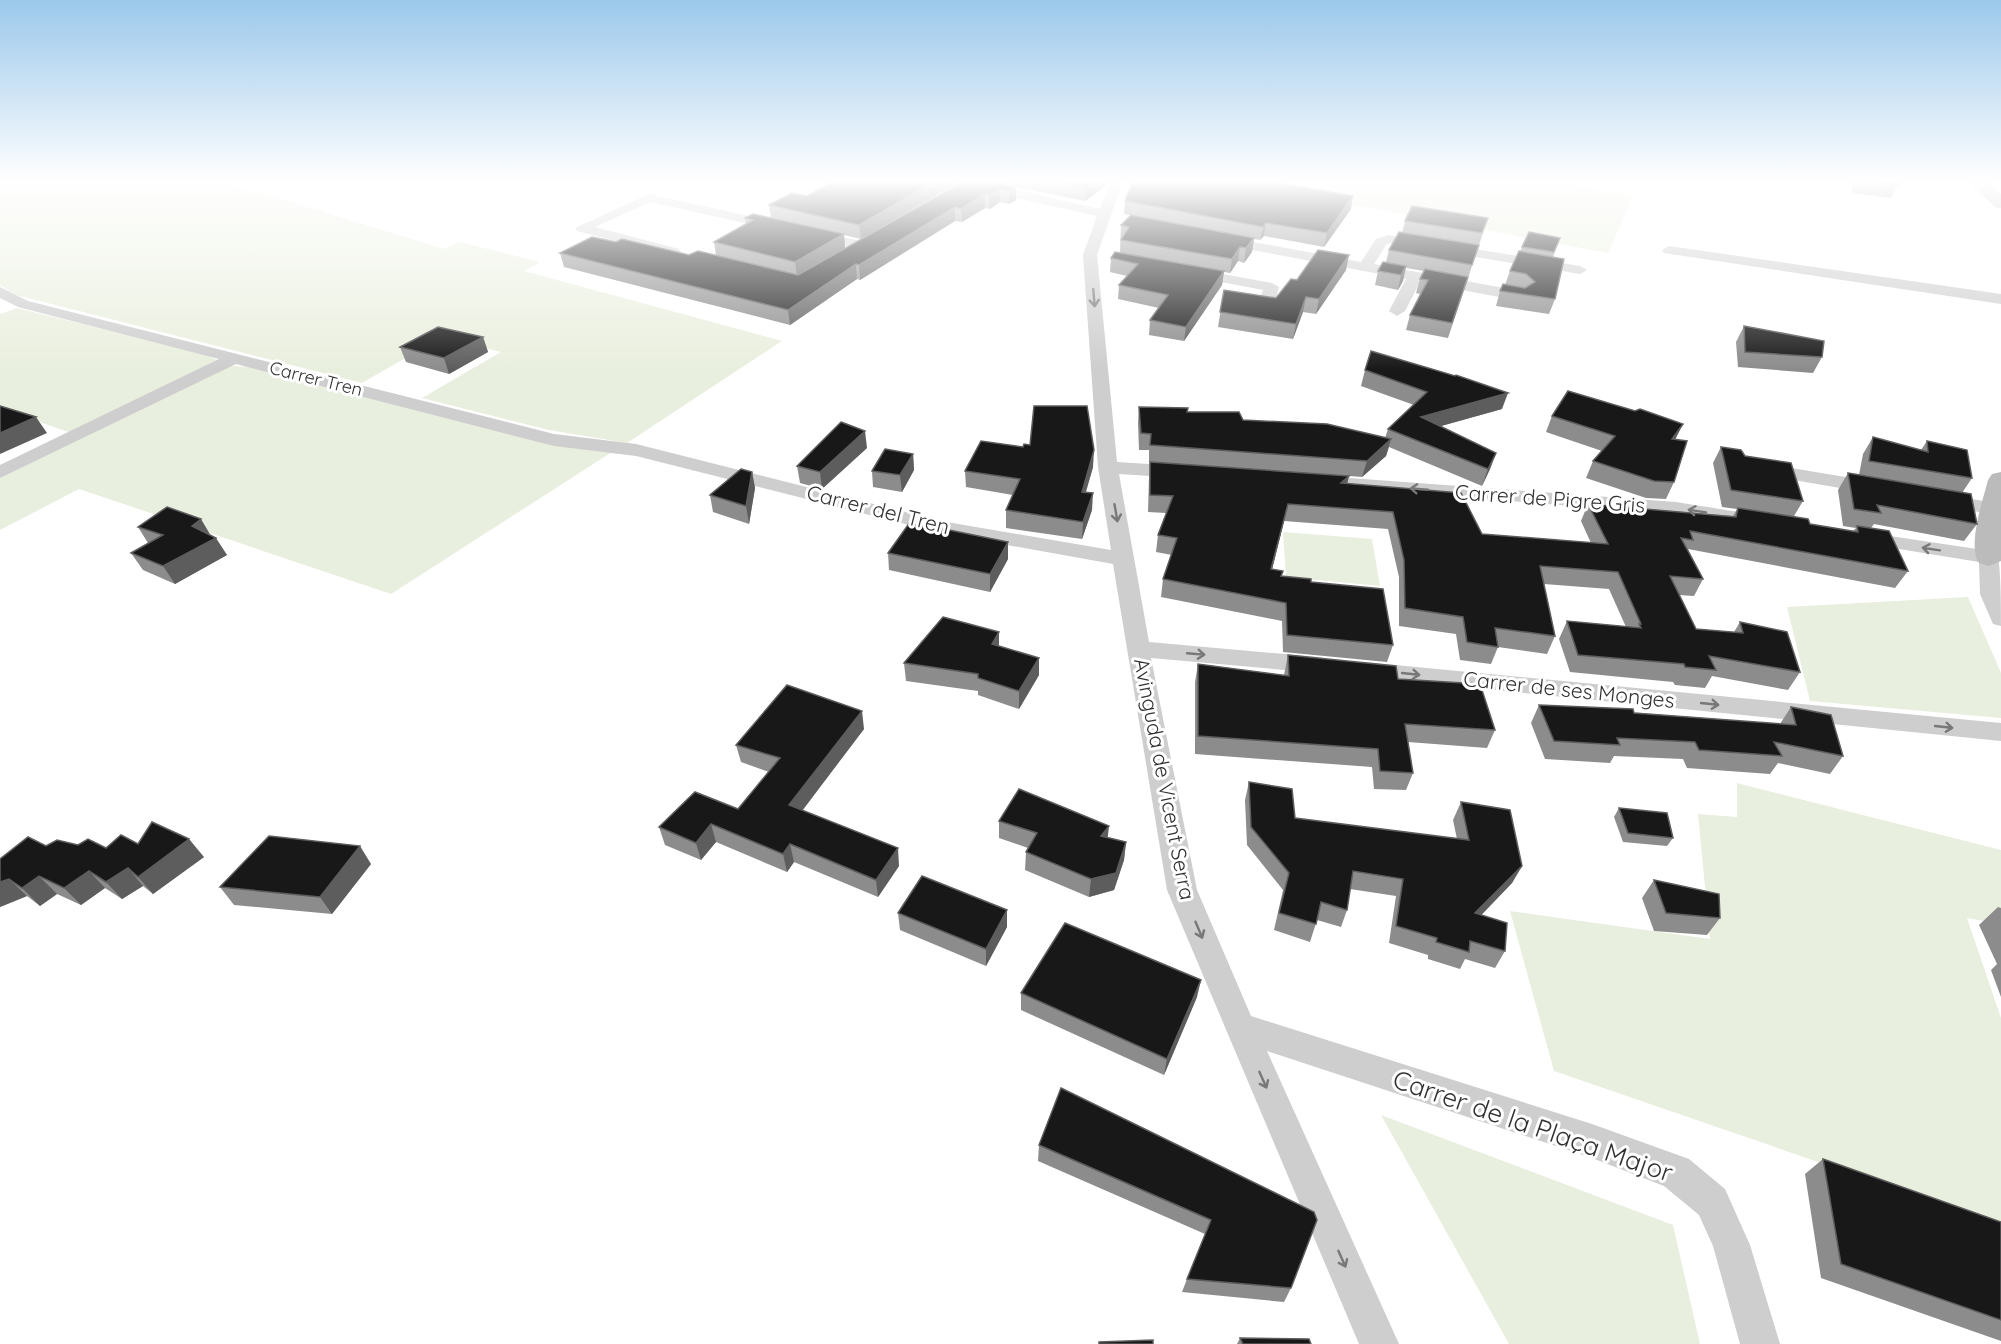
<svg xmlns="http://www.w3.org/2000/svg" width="2001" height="1344" viewBox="0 0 2001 1344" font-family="Quicksand,sans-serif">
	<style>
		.green { fill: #e9efde }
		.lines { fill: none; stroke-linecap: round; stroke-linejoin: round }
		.street { fill: #cecece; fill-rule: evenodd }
		.secondary { fill: #bbb; fill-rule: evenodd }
		.wall { fill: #8c8c8c }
		.shaded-wall { fill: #5d5d5d }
		.building { fill: #181818; stroke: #5d5d5d; stroke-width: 1.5 }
		.oneway { stroke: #787878 }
		.labels { text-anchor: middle; stroke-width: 6; stroke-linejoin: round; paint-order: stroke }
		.far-street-label { font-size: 18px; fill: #313131; stroke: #fff }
		.street-label { font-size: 21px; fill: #313131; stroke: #fff }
		.near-street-label { font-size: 26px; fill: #313131; stroke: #fff }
	</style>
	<rect width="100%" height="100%" fill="#fff"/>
	<!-- green -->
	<g class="green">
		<path d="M209 181 259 192 444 249 459 242 540 262 524 271 782 341 627 443 549 430 422 398 501 352 442 337 362 383 16 295 0 285V182Z"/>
		<path d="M1227 181H1543L1634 194 1608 253Z"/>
		<path d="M17 308 201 353 220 361 74 434 0 408V314Z"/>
		<path d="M230 366 248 367 540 440 612 452 391 594 79 489 0 530V475Z"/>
		<path d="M1283 532 1372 539 1380 586 1286 577Z"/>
		<path d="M1968 597 2001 673V718L1810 701 1787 607Z"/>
		<path d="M1737 783 2001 850V924L1967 918 2001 1018V1225L1554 1071 1510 911 1710 939 1698 814 1737 817Z"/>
		<path d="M1381 1115 1673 1225 1700 1344H1509Z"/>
	</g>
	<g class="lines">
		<!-- street -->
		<g class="street">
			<path d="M952 181H977L1100 209 1111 181H1123L1097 255 1117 462 1181 466 1188 468 1191 472 1188 476 1181 478 1119 474 1149 642 1318 657 1326 659 1330 665 1326 671 1318 673 1151 658 1197 890 1251 1016 1592 1124 1689 1159 1725 1189 1750 1245 1780 1344H1740L1713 1246 1699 1215 1664 1186 1592 1158 1267 1051 1399 1344H1359L1167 890 1113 564 941 533 636 456 554 446 236 364 0 478V465L219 359 18 307 0 298V287L28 301 554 434 636 444 941 521 1111 550 1098 467 1083 255 1097 216 958 185Z"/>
			<path d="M649 194 776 222 783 226 776 230 650 202 595 227 679 249 681 252 674 256 577 231 575 228Z"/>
			<path d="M812 230 869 243 871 246 864 250 807 237 805 234 807 231Z"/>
			<path d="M1388 235 1580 266 1587 270 1580 274 1390 243 1386 245 1374 264 1520 291 1528 296 1520 301 1420 282 1405 311 1397 316 1389 311 1406 279 1221 244 1214 240 1221 236 1361 262 1376 239Z"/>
			<path d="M1669 246 2001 294V304L1664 253 1662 250Z"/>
			<path d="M1190 268 1272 283 1279 287 1275 302 1267 307 1259 302 1263 290 1185 275 1183 272Z"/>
			<path d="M1761 463 1875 482 1882 484 1885 488 1882 492 1875 494 1754 473 1751 469 1754 465Z"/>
			<path d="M1350 478 1676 502 1757 515 1764 517 1767 521 1764 525 1757 527 1676 514 1343 488 1340 484 1343 480Z"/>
			<path d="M1942 494 2001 504V514L1995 515 1935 504 1932 500 1935 496Z"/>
			<path d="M1863 532 1997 552C2001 566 2001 609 2001 626L1993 624 1980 594 1979 562 1856 542 1853 538 1856 534Z"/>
			<path d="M1364 662 2001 723V741L1356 676 1352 670 1356 664Z"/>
		</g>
		<!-- secondary -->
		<g class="secondary">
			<path d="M1968 181H1987L2001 194V208L1995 207Z"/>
			<path d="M2001 472V561L1989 566 1979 563C1967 546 1983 500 1988 480L1992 474Z"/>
		</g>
	</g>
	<!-- wall -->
	<g class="wall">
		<path d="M834 181H954V185L861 239 844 235 845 248 811 268 964 181H1109L1107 185 1085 201 992 182 1016 187V200L1009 204 1000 202 990 209 985 208 962 222 955 221 860 280 857 279 790 325 564 267 560 253 616 242 689 255H716L714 242 746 224 745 218H771L769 205 807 196Z"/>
		<path d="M1851 181H1897L1898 185 1891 198 1853 193Z"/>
		<path d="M1125 201 1351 209 1324 247 1264 236 1260 240 1254 239 1252 252 1244 263 1238 261 1230 273 1224 272 1222 285 1184 341 1149 335 1150 320 1159 308 1118 299 1119 285 1127 276 1110 272 1111 258 1120 253 1121 225 1130 215 1124 214Z"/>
		<path d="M1488 218 1448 338 1406 330 1410 315 1420 294 1416 293 1420 279 1424 271 1406 268 1403 281 1398 290 1375 285 1378 271 1386 262 1389 250 1402 233 1405 221Z"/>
		<path d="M1560 238 1553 257 1555 299 1549 314 1496 306 1500 291 1505 285 1510 271 1520 252 1522 247Z"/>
		<path d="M1346 270 1316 314 1303 312 1293 339 1218 327 1224 290 1276 298 1297 280Z"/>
		<path d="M1744 326 1822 357 1813 373 1738 367 1736 342Z"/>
		<path d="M483 337 488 352 449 374 406 362 400 347Z"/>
		<path d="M1365 370 1502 409 1441 426 1496 453 1490 469 1482 486 1389 447 1386 456 1362 477 1349 476 1347 484 1482 534 1591 543 1581 521 1588 504 1733 516 1737 509 1722 507 1713 463 1721 447 1745 456 1803 501 1794 516 1810 524 1853 531 1856 528 1843 526 1838 490 1848 473 1859 475 1863 454 1873 437 1921 450 1927 441 1972 478 1962 493 1977 524 1964 541 1874 524 1871 528 1908 571 1895 588 1688 549 1703 579 1694 596 1679 595 1696 629 1734 632 1740 622 1800 672 1788 690 1712 676 1705 688 1675 685 1673 682 1570 672 1559 639 1567 621 1626 627 1609 589 1544 584 1555 636 1547 654 1498 647 1491 664 1460 660 1456 634 1399 626V577L1388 529 1284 521 1272 569 1281 576 1311 582 1393 645 1387 662 1283 652 1282 621 1161 597 1163 579 1172 555 1156 552 1158 535 1166 513 1148 512 1149 478 1150 462H1149V450H1139L1138 423 1139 407 1385 438 1388 429 1414 405 1361 386Z"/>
		<path d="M1552 416 1675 439 1674 482 1666 499 1646 498 1586 478 1593 461 1602 451 1546 432Z"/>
		<path d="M1023 447 1093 467 1086 492 1092 510 1082 539 1006 528V510L1013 495 966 487 965 471Z"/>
		<path d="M867 448 822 489 800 483 797 466Z"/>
		<path d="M913 454 914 470 902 492 873 487 872 471Z"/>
		<path d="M752 472 755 488 749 524 713 512 710 495Z"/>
		<path d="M138 527 210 535 227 555 175 584 143 570 131 553 148 543Z"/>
		<path d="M1008 542V559L990 592 889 570 888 553Z"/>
		<path d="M999 632V646L1039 675 1019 709 978 695V691L906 681 904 663Z"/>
		<path d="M1288 655 1398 679 1495 730 1487 748 1408 742 1413 773 1406 790 1374 789 1372 767 1195 754V682L1198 664 1284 675Z"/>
		<path d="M1539 705 1780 724 1791 707 1843 756 1830 774 1778 763 1770 774 1687 768 1683 759 1614 756 1610 763 1545 759 1531 723Z"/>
		<path d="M864 729 802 810 899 866 878 897 794 862 787 872 716 842 701 860 665 845 659 827 738 809 769 772 741 762 736 745Z"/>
		<path d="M1249 782 1295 818 1457 839 1453 820 1461 802 1522 866 1512 883 1481 915 1505 951 1495 968 1465 959 1460 969 1428 959V955L1389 943 1396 896 1350 889 1347 910 1341 927 1317 920 1310 942 1274 930 1283 890 1247 845 1245 800Z"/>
		<path d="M1619 808 1673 838 1667 846 1623 842 1614 817Z"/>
		<path d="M999 821 1107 837 1126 842 1124 860 1114 890 1089 897 1025 870 1026 852 1028 848 999 838Z"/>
		<path d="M138 844 204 857 153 894 143 886 122 899 105 888 81 905 57 894 40 906 27 896 0 907V859L46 846 78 845 106 848Z"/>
		<path d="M371 864 332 914 234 905 220 887Z"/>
		<path d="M1654 880 1720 918 1707 935 1654 931 1642 898Z"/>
		<path d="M1998 907 2001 908V997L1991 970 1997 964 1979 925Z"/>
		<path d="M898 913 1007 927 986 966 900 930Z"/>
		<path d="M1021 993 1197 997 1164 1075 1021 1010Z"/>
		<path d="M1061 1088 1291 1288 1284 1302 1182 1292 1187 1279 1205 1234 1038 1161 1039 1145Z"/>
		<path d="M1823 1159 2001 1222V1341L1821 1278 1805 1174Z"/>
		<path d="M1240 1338 1311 1344H1237Z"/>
	</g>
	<!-- shaded-wall -->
	<g class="shaded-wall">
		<path d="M936 181H954V185L861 239 859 225Z"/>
		<path d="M1095 181H1109L1107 185 1085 201 1086 188Z"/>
		<path d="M1016 187V200L1009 204V191Z"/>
		<path d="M1000 189V202L990 209 989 195Z"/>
		<path d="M985 194V208L962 222 961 209Z"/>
		<path d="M1353 196 1351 209 1324 247 1327 233Z"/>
		<path d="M955 207V221L860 280 859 265Z"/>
		<path d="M1266 223 1264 236 1260 240 1263 227Z"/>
		<path d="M844 234 845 248 797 277 795 262Z"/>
		<path d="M1254 238 1252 252 1244 263 1246 248Z"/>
		<path d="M1240 247 1238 261 1230 273 1232 259Z"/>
		<path d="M1349 255 1346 270 1316 314 1319 299Z"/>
		<path d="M856 264 857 279 790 325 788 310Z"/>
		<path d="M1406 266 1403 281 1398 290 1401 275Z"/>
		<path d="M1224 271 1222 285 1184 341 1186 327Z"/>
		<path d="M1306 297 1303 312 1293 339 1296 324Z"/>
		<path d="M483 337 488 352 449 374 444 358Z"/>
		<path d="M1508 393 1502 409 1416 433 1421 417Z"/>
		<path d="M36 417 47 433 0 454V433Z"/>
		<path d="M1683 424 1675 440 1672 439Z"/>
		<path d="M865 431 867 448 822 489 820 472Z"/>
		<path d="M1391 439 1386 456 1362 477 1367 461Z"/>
		<path d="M1094 450 1093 467 1081 508 1082 492Z"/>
		<path d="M1496 453 1490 469 1482 486 1488 469Z"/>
		<path d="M913 454 914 470 902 492 900 475Z"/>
		<path d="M752 472 755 488 749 524 746 506Z"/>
		<path d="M1349 476 1345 492 1341 483Z"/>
		<path d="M1093 493 1092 510 1082 539 1083 522Z"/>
		<path d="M1288 504 1284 521 1268 586 1271 569Z"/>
		<path d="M201 519 211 536 192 526Z"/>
		<path d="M216 538 227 555 175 584 163 566Z"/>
		<path d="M1008 542V559L990 592V574Z"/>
		<path d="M999 632V650L992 644Z"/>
		<path d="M1039 658V675L1019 709V691Z"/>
		<path d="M862 711 864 729 793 823 789 805Z"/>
		<path d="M711 824 716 842 701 860 696 843Z"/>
		<path d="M1109 826 1107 844 1101 836Z"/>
		<path d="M189 839 204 857 153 894 138 877Z"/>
		<path d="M1126 842 1124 860 1114 890 1089 897 1091 879Z"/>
		<path d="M790 844 794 862 787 872 783 854Z"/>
		<path d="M360 846 371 864 332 914 320 897Z"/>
		<path d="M898 848 899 866 878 897 876 880Z"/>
		<path d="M1522 866 1512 883 1466 931 1475 913Z"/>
		<path d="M128 868 143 886 122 899 106 882Z"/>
		<path d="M89 871 105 888 81 905 64 888Z"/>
		<path d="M39 876 57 894 40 906 22 888Z"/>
		<path d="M9 879 27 896 0 907V882Z"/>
		<path d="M1007 910V927L986 966V949Z"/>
		<path d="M1201 980 1197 997 1164 1075 1167 1059Z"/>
	</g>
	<!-- building -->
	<g class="building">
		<path d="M834 181H936L859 225 769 205 792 193 807 196Z"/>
		<path d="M964 181H990L1016 187 1009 191 1000 189 989 195 985 194 961 209 955 207 859 265 856 264 788 310 560 253 592 237 616 242 622 239 689 255 698 251 798 275Z"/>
		<path d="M1055 181H1095L1086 188Z"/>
		<path d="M1133 181H1268L1353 196 1327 233 1266 223 1263 227 1125 201Z"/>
		<path d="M1870 181H1897L1898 185Z"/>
		<path d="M1412 206 1488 218 1482 233 1405 221Z"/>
		<path d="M753 214 844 234 795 262 714 242 753 220 745 218Z"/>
		<path d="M1131 215 1254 238 1246 248 1240 247 1232 259 1121 240 1129 227 1121 225Z"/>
		<path d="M1399 232 1479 245 1472 265 1389 250Z"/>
		<path d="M1529 232 1560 238 1554 252 1522 247Z"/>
		<path d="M1318 250 1349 255 1319 299 1306 297 1296 324 1220 312 1224 290 1276 298 1291 279 1297 280Z"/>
		<path d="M1519 251 1564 259 1555 299 1500 291 1503 284 1525 288 1535 282 1526 274 1510 271Z"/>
		<path d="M1115 252 1224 271 1186 327 1150 320 1168 295 1119 285 1138 264 1111 258Z"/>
		<path d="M1383 262 1406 266 1401 275 1378 271Z"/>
		<path d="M1425 269 1468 277 1452 323 1410 315 1428 280 1420 279Z"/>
		<path d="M1744 326 1824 341 1822 357 1745 352Z"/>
		<path d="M438 327 483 337 444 358 400 347Z"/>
		<path d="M1371 351 1455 376 1456 375 1508 393 1421 417 1496 453 1488 469 1388 429 1427 392 1365 370Z"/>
		<path d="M1568 391 1635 411 1640 409 1683 424 1672 439 1687 441 1674 482 1654 481 1593 461 1615 436 1552 416Z"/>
		<path d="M0 406 36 417 0 433Z"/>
		<path d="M1034 406H1087L1094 450 1082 492 1093 493 1083 522 1006 510 1020 479 965 471 981 441 1023 447 1024 444 1030 445Z"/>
		<path d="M1139 407 1188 408 1187 412H1239L1243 420 1327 424 1391 439 1367 461 1150 445 1151 434 1141 433Z"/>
		<path d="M841 422 865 431 820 472 797 466Z"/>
		<path d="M1873 437 1928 452 1927 441 1967 450 1972 478 1869 461Z"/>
		<path d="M1721 447 1741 450 1745 456 1791 463 1803 501 1731 490Z"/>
		<path d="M885 449 913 454 900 475 872 471Z"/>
		<path d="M1150 462 1349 476 1341 483 1461 493 1482 534 1608 544 1588 504 1736 517 1738 508 1808 519 1810 524 1858 532 1857 526 1889 531 1908 571 1690 531 1693 540 1681 538 1703 579 1670 576 1696 629 1743 633 1740 622 1787 632 1800 672 1709 656 1716 670 1685 667 1684 664 1578 655 1567 621 1641 628 1639 624H1641L1618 572 1540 566 1555 636 1495 628 1498 647 1467 642 1463 617 1405 608 1404 560 1393 512 1288 504 1271 569 1283 571 1281 576 1311 579V582L1383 589 1393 645 1287 635 1286 603 1163 579 1177 538 1158 535 1173 496 1150 495Z"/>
		<path d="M741 469 752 472 746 506 710 495Z"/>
		<path d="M1848 473 1971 494 1977 524 1877 505 1881 513 1854 509Z"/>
		<path d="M167 507 201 519 192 526 216 538 163 566 131 553 163 535 138 527Z"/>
		<path d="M910 522 1008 542 990 574 888 553Z"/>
		<path d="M943 617 999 632 992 644 1039 658 1019 691 978 678V674L904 663Z"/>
		<path d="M1288 655 1396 666 1398 679 1480 684 1495 730 1405 724 1413 773 1380 771 1378 749 1198 736V664L1289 676Z"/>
		<path d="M787 685 862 711 789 805 898 848 876 880 790 844 783 854 711 824 696 843 659 827 695 792 738 809 780 758 736 745Z"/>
		<path d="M1539 705 1633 709 1634 713 1796 725 1791 707 1831 715 1843 756 1774 742 1782 756 1699 750 1695 742 1617 738 1620 745 1554 741Z"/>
		<path d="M1249 782 1292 789 1295 818 1469 840 1461 802 1510 810 1522 866 1475 913 1507 923 1505 951 1470 941 1469 952 1436 942 1437 938 1396 926 1403 879 1353 871 1347 910 1321 902 1316 924 1279 913 1289 873 1251 827Z"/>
		<path d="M1019 789 1109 826 1101 836 1126 842 1116 873 1091 879 1026 852 1037 833 999 821Z"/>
		<path d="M1619 808 1667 813 1673 838 1628 833Z"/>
		<path d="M152 822 189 839 138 877 128 868 106 882 89 871 64 888 39 876 22 888 9 879 0 882V859L28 837 46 846 57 840 78 845 88 839 106 848 121 835 138 844Z"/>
		<path d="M269 836 360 846 320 897 220 887Z"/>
		<path d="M922 876 1007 910 986 949 898 913Z"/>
		<path d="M1654 880 1719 894 1720 918 1666 913Z"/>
		<path d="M1065 923 1201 980 1167 1059 1021 993Z"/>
		<path d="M1061 1088 1314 1212 1317 1220 1291 1288 1187 1279 1211 1220 1039 1145Z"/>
		<path d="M1823 1159 2001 1222V1320L1841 1264Z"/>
		<path d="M1240 1338 1309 1339 1311 1344H1243Z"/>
		<path d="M1153 1340V1344H1099V1342Z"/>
	</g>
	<!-- one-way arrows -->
	<defs><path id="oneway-shaft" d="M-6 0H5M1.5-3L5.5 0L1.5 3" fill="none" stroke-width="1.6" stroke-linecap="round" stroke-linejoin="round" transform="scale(1.5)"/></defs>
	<g class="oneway">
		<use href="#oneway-shaft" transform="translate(1094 298) rotate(85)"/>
		<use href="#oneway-shaft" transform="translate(1419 489) rotate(-176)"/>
		<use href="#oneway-shaft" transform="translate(1697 511) rotate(-171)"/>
		<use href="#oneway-shaft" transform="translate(1116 513) rotate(80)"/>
		<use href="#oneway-shaft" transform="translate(1931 549) rotate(-171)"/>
		<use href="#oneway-shaft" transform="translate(1196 654) rotate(5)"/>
		<use href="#oneway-shaft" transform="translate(1411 674) rotate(6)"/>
		<use href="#oneway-shaft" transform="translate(1710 704) rotate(6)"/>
		<use href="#oneway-shaft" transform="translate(1944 727) rotate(6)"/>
		<use href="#oneway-shaft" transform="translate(1199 930) rotate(67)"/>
		<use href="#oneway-shaft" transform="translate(1263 1080) rotate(66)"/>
		<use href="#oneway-shaft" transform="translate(1342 1259) rotate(66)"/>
	</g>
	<!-- sky -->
	<linearGradient id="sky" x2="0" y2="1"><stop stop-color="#9bc8eb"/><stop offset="0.49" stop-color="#fff"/><stop offset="1" stop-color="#fff" stop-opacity="0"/></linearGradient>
	<rect width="2001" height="370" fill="url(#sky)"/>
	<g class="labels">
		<!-- far-street labels -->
		<g class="far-street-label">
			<text transform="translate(316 379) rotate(14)" y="6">Carrer Tren</text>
		</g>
		<!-- street labels -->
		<g class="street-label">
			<text transform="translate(1550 499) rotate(4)" y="7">Carrer de Pigre Gris</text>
			<text transform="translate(878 510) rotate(14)" y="7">Carrer del Tren</text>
			<text transform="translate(1569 690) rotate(6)" y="7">Carrer de ses Monges</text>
			<text transform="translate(1164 779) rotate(79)" y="7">Avinguda de Vicent Serra</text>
		</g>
		<!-- near-street labels -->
		<g class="near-street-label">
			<text transform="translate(1533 1126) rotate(19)" y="9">Carrer de la Plaça Major</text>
		</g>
	</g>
</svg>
